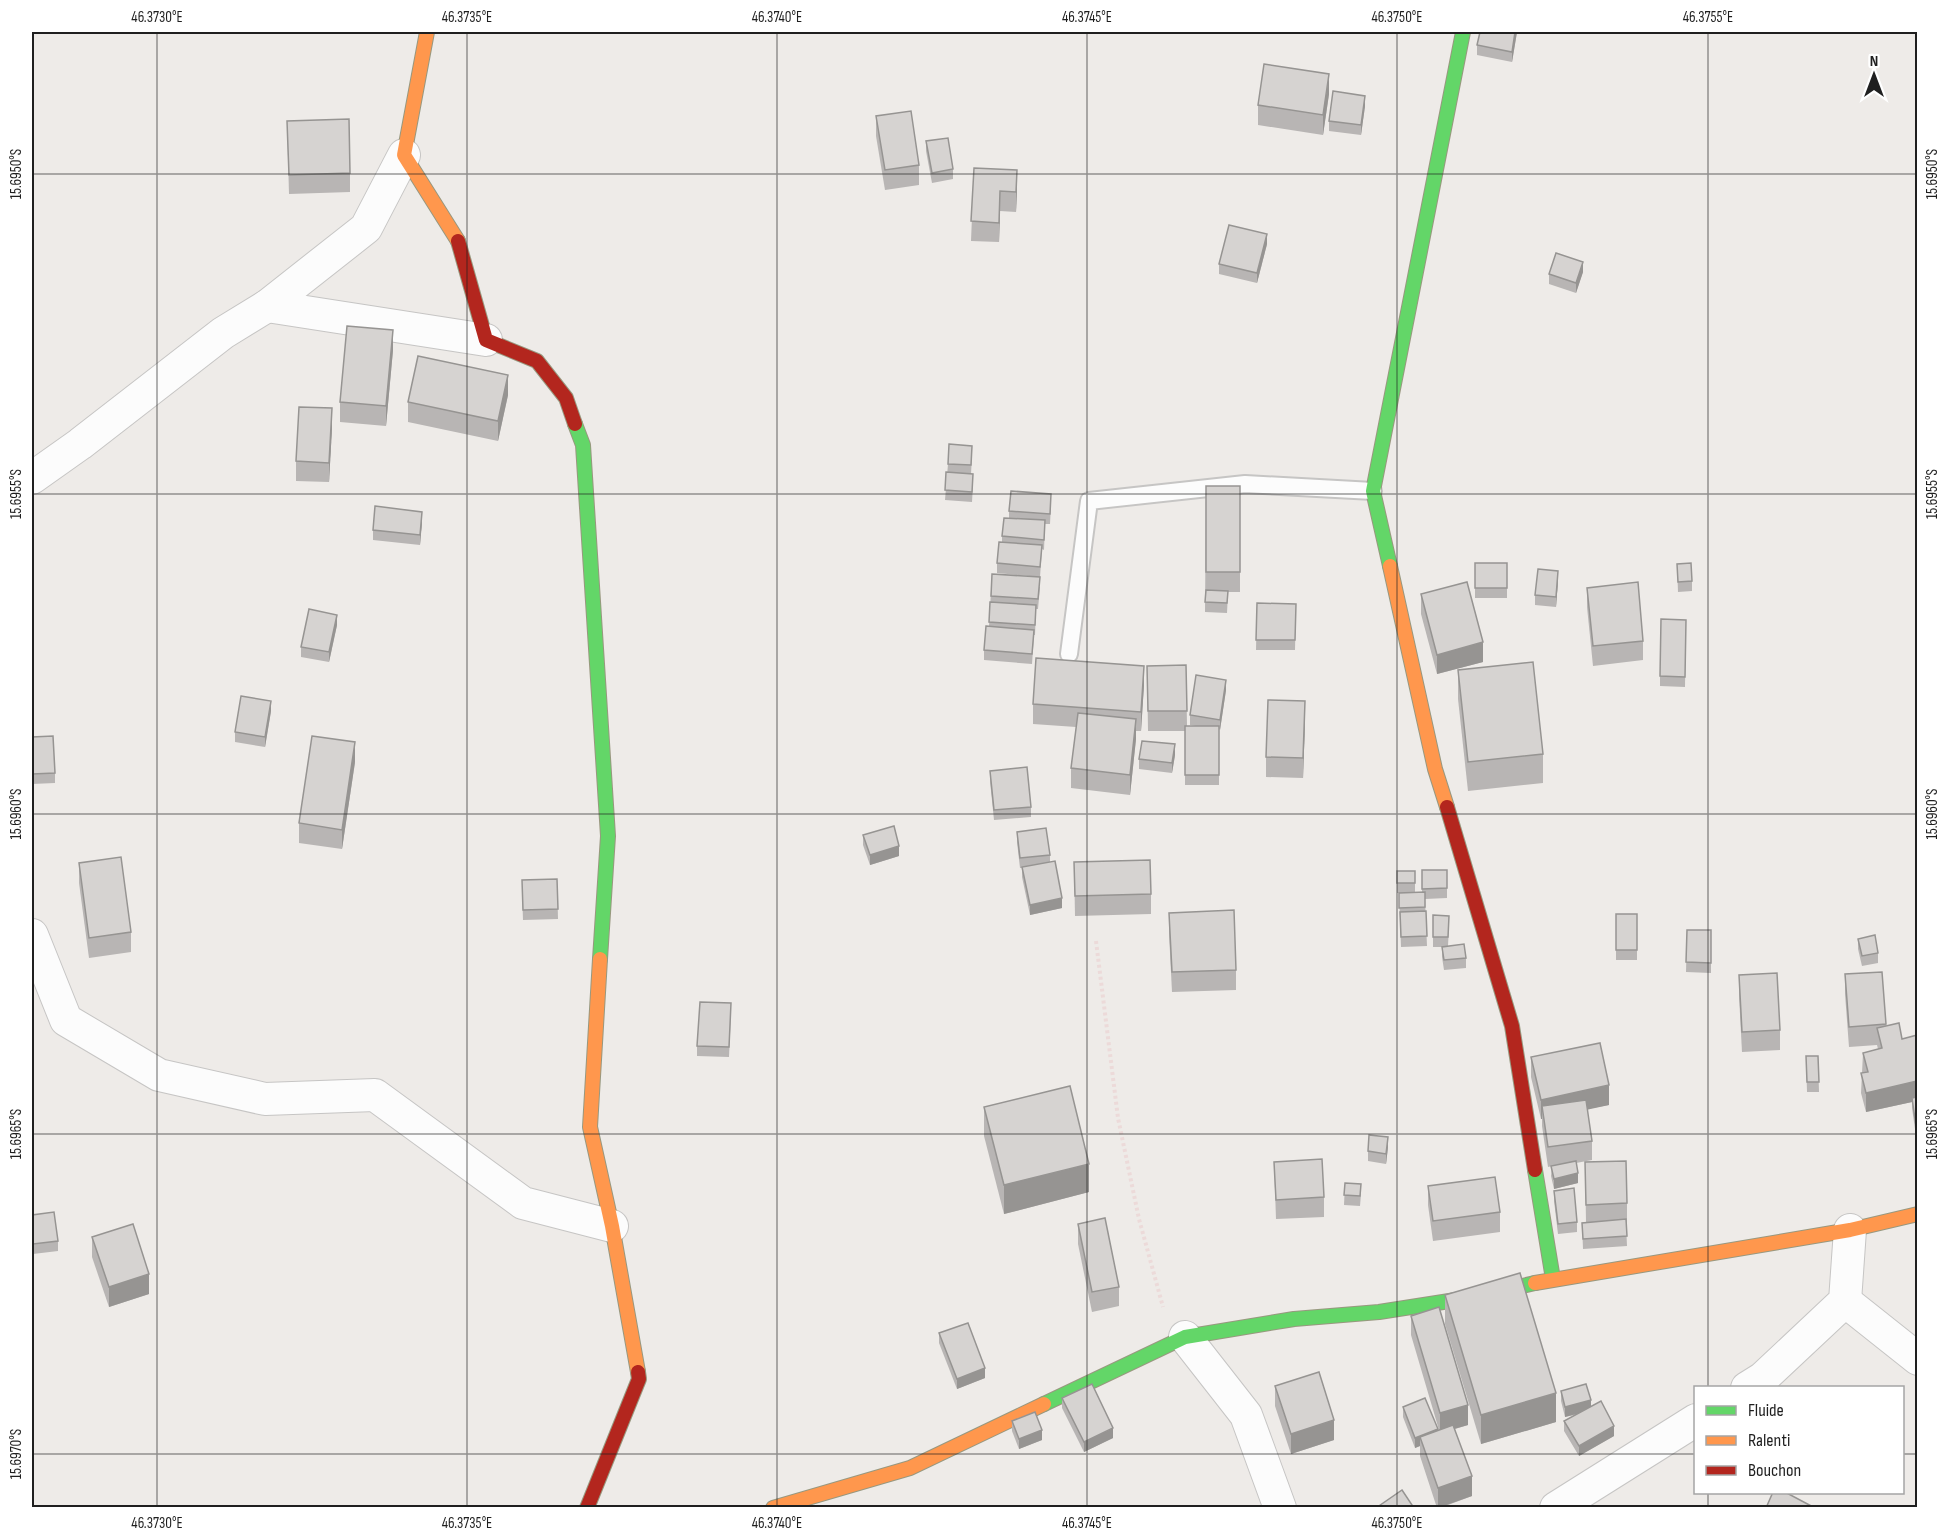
<svg xmlns="http://www.w3.org/2000/svg" width="1949" height="1539" viewBox="0 0 1949 1539" font-family="'Sofia Sans Condensed',sans-serif">
	<style>
		.lines { fill: none; stroke-linecap: round; stroke-linejoin: round }
		.lane-casing { stroke: #c6c5c4; stroke-width: 20 }
		.street-casing { stroke: #c6c5c4; stroke-width: 34 }
		.fast-casing { stroke: #98987f; stroke-width: 16 }
		.slow-casing { stroke: #98987f; stroke-width: 16 }
		.jam-casing { stroke: #98987f; stroke-width: 16 }
		.path { stroke: #ecdad9; stroke-width: 4; stroke-dasharray: 3 3; stroke-linecap: butt }
		.lane { stroke: #fcfcfc; stroke-width: 16 }
		.street { stroke: #fcfcfc; stroke-width: 32 }
		.fast { stroke: #63d668; stroke-width: 14 }
		.slow { stroke: #ff974d; stroke-width: 14 }
		.jam { stroke: #b3261e; stroke-width: 14 }
		.wall { fill: #b8b5b4 }
		.shaded-wall { fill: #969492 }
		.building { fill: #d6d3d1; stroke: #969492; stroke-width: 1.5 }
		.ticks { fill: none; stroke: #1f1f1f; stroke-width: 1.5; stroke-opacity: 0.45 }
		.neatline { fill: none; stroke: #1f1f1f; stroke-width: 2 }
		.ticks-label { font-size: 15px; text-anchor: middle; fill: #1f1f1f }
	</style>
	<rect width="100%" height="100%" fill="#eeebe8"/>
	<g class="lines">
		<!-- lane casing -->
		<g class="lane-casing">
			<path id="lane" d="M1069 654 1089 501 1245 484 1373 491"/>
		</g>
		<!-- street casing -->
		<g class="street-casing">
			<g id="street">
				<path d="M267 306 486 340"/>
				<path d="M32 478 80 444 223 333 267 306 366 228 404 155"/>
				<path d="M32 935 66 1020 159 1075 265 1099 375 1095 523 1203 612 1226"/>
				<path d="M1845 1301 1918 1359"/>
				<path d="M1185 1337 1246 1415 1280 1508"/>
				<path d="M1747 1388 1763 1378 1845 1301 1850 1230"/>
				<path d="M1556 1508 1696 1420"/>
			</g>
		</g>
		<!-- fast casing -->
		<g class="fast-casing">
			<g id="fast">
				<path d="M575 424 583 445 608 836 600 959"/>
				<path d="M1390 566 1373 491 1463 32"/>
				<path d="M1535 1170 1553 1279"/>
				<path d="M1044 1404 1185 1337 1294 1319 1379 1312 1475 1297 1535 1283"/>
			</g>
		</g>
		<!-- slow casing -->
		<g class="slow-casing">
			<g id="slow">
				<path d="M427 32 404 155 458 241"/>
				<path d="M1390 566 1435 769 1447 807"/>
				<path d="M600 959 590 1127 612 1226 638 1372"/>
				<path d="M1535 1283 1850 1230 1918 1214"/>
				<path d="M773 1508 910 1468 1044 1404"/>
			</g>
		</g>
		<!-- jam casing -->
		<g class="jam-casing">
			<g id="jam">
				<path d="M458 241 486 340 537 361 566 398 575 424"/>
				<path d="M1447 807 1512 1026 1535 1170"/>
				<path d="M587 1508 639 1379 638 1372"/>
			</g>
		</g>
		<!-- path -->
		<path class="path" d="M1096 941 1118 1118 1139 1219 1163 1307"/>
		<!-- lane -->
		<use href="#lane" class="lane"/>
		<!-- street -->
		<use href="#street" class="street"/>
		<!-- fast -->
		<use href="#fast" class="fast"/>
		<!-- slow -->
		<use href="#slow" class="slow"/>
		<!-- jam -->
		<use href="#jam" class="jam"/>
	</g>
	<!-- wall -->
	<g class="wall">
		<path d="M1517 32 1512 62 1477 55V45Z"/>
		<path d="M1329 94 1323 135 1258 125V105Z"/>
		<path d="M1365 106 1361 135 1329 131V121Z"/>
		<path d="M876 116 919 165V185L885 190 876 136Z"/>
		<path d="M287 121 350 173V192L289 194Z"/>
		<path d="M926 141 953 169V179L932 183 926 151Z"/>
		<path d="M974 168 1017 190 1016 212 1000 211 999 242 971 241Z"/>
		<path d="M1267 244 1257 283 1219 274V264Z"/>
		<path d="M1583 272 1576 293 1549 284V274Z"/>
		<path d="M393 350 386 426 340 422V402Z"/>
		<path d="M508 395 498 441 408 422V402Z"/>
		<path d="M332 428 329 482 296 481V461Z"/>
		<path d="M972 456 971 474 973 484 972 502 945 500 948 464Z"/>
		<path d="M1206 486H1240V592H1228L1227 613 1205 612Z"/>
		<path d="M1051 504 1050 524H1045L1044 550 1042 549 1040 577 997 573V563L1002 542V536L1009 518V511Z"/>
		<path d="M422 522 420 545 373 540V530Z"/>
		<rect x="1475" y="563" width="32" height="35"/>
		<path d="M1677 564 1692 581V591L1678 592Z"/>
		<path d="M992 574 1040 587 1038 609H1036L1035 635H1034L1032 664 984 660V650L989 626Z"/>
		<path d="M1558 581 1556 607 1535 605V595Z"/>
		<path d="M1587 588 1643 641V660L1593 666 1587 607Z"/>
		<path d="M1421 594 1483 662 1437 674 1421 614Z"/>
		<path d="M1257 603 1296 604 1295 650H1256Z"/>
		<path d="M1686 620 1685 687 1660 686V676Z"/>
		<path d="M337 625 329 662 301 657V647Z"/>
		<path d="M1186 665 1187 726H1196L1190 725V715L1226 690 1220 730 1219 729V785H1185V731H1148L1147 666Z"/>
		<path d="M1458 670 1543 754V783L1468 791 1458 699Z"/>
		<path d="M1144 685 1141 731H1136V739L1130 795 1071 788V768L1076 727 1033 724V704Z"/>
		<path d="M271 711 265 747 235 742V732Z"/>
		<path d="M1305 721 1303 778 1266 777V757Z"/>
		<path d="M32 737 55 773V783L32 784Z"/>
		<path d="M1175 755 1172 773 1139 769V759Z"/>
		<path d="M355 762 342 849 299 843V823Z"/>
		<path d="M990 771 1031 807V817L994 820 990 781Z"/>
		<path d="M1017 832 1050 855V862L1062 908 1030 915 1022 877V868H1020L1017 842Z"/>
		<path d="M863 835 899 856 870 865 863 845Z"/>
		<path d="M1074 862 1151 894V914L1075 916Z"/>
		<path d="M79 863 131 932V952L89 958 79 883Z"/>
		<path d="M1422 870H1447V898L1425 899 1427 946 1401 947 1399 893H1408H1397V871H1415V893L1422 892Z"/>
		<path d="M557 879 558 919 523 920 522 890Z"/>
		<path d="M1169 913 1236 970V990L1172 992 1169 933Z"/>
		<rect x="1616" y="914" width="21" height="46"/>
		<path d="M1433 915 1449 926 1448 946 1466 958V968L1444 970 1442 957V947H1433Z"/>
		<path d="M1687 930H1711V973L1686 972Z"/>
		<path d="M1858 939 1878 953V963L1862 966 1858 949Z"/>
		<path d="M1882 972 1886 1026 1902 1039 1917 1035V1143L1912 1108V1102L1866 1112 1861 1093 1863 1053 1878 1049 1877 1045 1849 1047 1845 994V974Z"/>
		<path d="M1739 975 1780 1030V1050L1742 1052 1739 995Z"/>
		<path d="M731 1013 729 1057 697 1056V1046Z"/>
		<path d="M1806 1056H1818L1819 1092H1807Z"/>
		<path d="M1531 1057 1609 1105 1587 1109 1592 1141V1160L1576 1163 1578 1183 1554 1189 1551 1176 1552 1166 1548 1167 1542 1126V1119H1541L1531 1077Z"/>
		<path d="M984 1107 1089 1192 1004 1214 984 1136Z"/>
		<path d="M1388 1147 1386 1164 1368 1161V1151Z"/>
		<path d="M1274 1162 1324 1197V1217L1276 1219Z"/>
		<path d="M1585 1162 1627 1203V1223H1626L1627 1246 1583 1249 1582 1223 1586 1222Z"/>
		<path d="M1345 1183 1361 1194 1360 1206 1344 1205Z"/>
		<path d="M1428 1186 1500 1212V1232L1433 1241 1428 1205Z"/>
		<path d="M1554 1191 1577 1222V1232L1558 1234 1554 1201Z"/>
		<path d="M32 1215 58 1241V1251L33 1254 32 1239Z"/>
		<path d="M1078 1224 1119 1287V1306L1092 1312 1078 1244Z"/>
		<path d="M92 1237 149 1294 109 1307 92 1257Z"/>
		<path d="M1445 1295 1556 1422 1481 1444 1445 1324Z"/>
		<path d="M1411 1316 1468 1425 1455 1429 1472 1496 1440 1508H1437L1420 1456V1446L1415 1448 1403 1417V1407L1438 1430H1439L1411 1335Z"/>
		<path d="M939 1333 985 1378 957 1389 939 1343Z"/>
		<path d="M1275 1386 1334 1440 1291 1454 1275 1406Z"/>
		<path d="M1561 1391 1591 1407 1614 1436 1579 1456 1564 1431V1421L1579 1414 1565 1417 1561 1401Z"/>
		<path d="M1062 1398 1113 1438 1084 1452 1062 1408Z"/>
		<path d="M1012 1421 1042 1440 1019 1449 1012 1431Z"/>
	</g>
	<!-- shaded-wall -->
	<g class="shaded-wall">
		<path d="M1515 32H1517L1512 62V52Z"/>
		<path d="M1329 74V94L1323 135V115Z"/>
		<path d="M1365 96V106L1361 135V125Z"/>
		<path d="M1017 170V190L1016 212V192Z"/>
		<path d="M1000 191V211L999 242V223Z"/>
		<path d="M1267 234V244L1257 283V273Z"/>
		<path d="M1583 262V272L1576 293V283Z"/>
		<path d="M393 330V350L386 426V406Z"/>
		<path d="M508 375V395L498 441V421Z"/>
		<path d="M332 408V428L329 482V463Z"/>
		<path d="M422 512V522L420 545V535Z"/>
		<path d="M1558 571V581L1556 607V597Z"/>
		<path d="M337 615V625L329 662V652Z"/>
		<path d="M1483 642V662L1437 674V655Z"/>
		<path d="M1144 666V685L1141 731V712Z"/>
		<path d="M1226 680V690L1220 730V720Z"/>
		<path d="M271 701V711L265 747V737Z"/>
		<path d="M1305 701V721L1303 778V758Z"/>
		<path d="M1136 719V739L1130 795V775Z"/>
		<path d="M355 742V762L342 849V830Z"/>
		<path d="M1175 744V755L1172 773V763Z"/>
		<path d="M899 846V856L870 865V855Z"/>
		<path d="M1062 898V908L1030 915V905Z"/>
		<path d="M1917 1081V1100L1912 1098V1102L1866 1112V1093Z"/>
		<path d="M1609 1085V1105L1544 1119 1542 1106V1119H1541V1100Z"/>
		<path d="M1388 1137V1147L1386 1164V1154Z"/>
		<path d="M1089 1164V1192L1004 1214V1185Z"/>
		<path d="M1578 1173V1183L1554 1189V1179Z"/>
		<path d="M149 1274V1294L109 1307V1287Z"/>
		<path d="M985 1368V1378L957 1389V1379Z"/>
		<path d="M1556 1393V1422L1481 1444V1415Z"/>
		<path d="M1591 1400V1410L1565 1417V1407Z"/>
		<path d="M1468 1405V1425L1440 1433V1413Z"/>
		<path d="M1334 1420V1440L1291 1454V1434Z"/>
		<path d="M1614 1426V1436L1579 1456V1446Z"/>
		<path d="M1113 1428V1438L1084 1452V1442Z"/>
		<path d="M1438 1429V1439L1420 1437V1446L1415 1448V1438Z"/>
		<path d="M1042 1430V1440L1019 1449V1439Z"/>
		<path d="M1472 1476V1496L1438 1508V1488Z"/>
	</g>
	<!-- building -->
	<g class="building">
		<path d="M1480 32H1515L1512 52 1477 45Z"/>
		<path d="M1264 64 1329 74 1323 115 1258 105Z"/>
		<path d="M1333 91 1365 96 1361 125 1329 121Z"/>
		<path d="M911 111 919 165 885 170 876 116Z"/>
		<path d="M349 119 350 173 289 175 287 121Z"/>
		<path d="M948 138 953 169 932 173 926 141Z"/>
		<path d="M974 168 1017 170 1016 192 1000 191 999 223 971 221Z"/>
		<path d="M1229 225 1267 234 1257 273 1219 264Z"/>
		<path d="M1556 253 1583 262 1576 283 1549 274Z"/>
		<path d="M347 326 393 330 386 406 340 402Z"/>
		<path d="M418 356 508 375 498 421 408 402Z"/>
		<path d="M299 407 332 408 329 463 296 461Z"/>
		<path d="M949 444 972 446 971 465 948 464Z"/>
		<path d="M946 472 973 474 972 492 945 490Z"/>
		<rect x="1206" y="486" width="34" height="86"/>
		<path d="M1011 491 1051 494 1050 514 1009 511Z"/>
		<path d="M375 506 422 512 420 535 373 530Z"/>
		<path d="M1004 518 1045 520 1044 540 1002 536Z"/>
		<path d="M999 542 1042 545 1040 567 997 563Z"/>
		<rect x="1475" y="563" width="32" height="25"/>
		<path d="M1691 563 1692 581 1678 582 1677 564Z"/>
		<path d="M1538 569 1558 571 1556 597 1535 595Z"/>
		<path d="M992 574 1040 577 1038 599 991 596Z"/>
		<path d="M1467 582 1483 642 1437 655 1421 594Z"/>
		<path d="M1638 582 1643 641 1593 646 1587 588Z"/>
		<path d="M1206 590 1228 591 1227 603 1205 602Z"/>
		<path d="M990 602 1036 605 1035 625 989 622Z"/>
		<path d="M1257 603 1296 604 1295 640H1256Z"/>
		<path d="M309 609 337 615 329 652 301 647Z"/>
		<path d="M1661 619 1686 620 1685 677 1660 676Z"/>
		<path d="M986 626 1034 630 1032 654 984 650Z"/>
		<path d="M1036 658 1144 666 1141 712 1033 704Z"/>
		<path d="M1533 662 1543 754 1468 762 1458 670Z"/>
		<path d="M1186 665 1187 711H1148L1147 666Z"/>
		<path d="M1196 675 1226 680 1220 720 1190 715Z"/>
		<path d="M241 696 271 701 265 737 235 732Z"/>
		<path d="M1268 700 1305 701 1303 758 1266 757Z"/>
		<path d="M1078 713 1136 719 1130 775 1071 768Z"/>
		<rect x="1185" y="726" width="34" height="49"/>
		<path d="M53 736 55 773 32 774V737Z"/>
		<path d="M312 736 355 742 342 830 299 823Z"/>
		<path d="M1142 741 1175 744 1172 763 1139 759Z"/>
		<path d="M1027 767 1031 807 994 810 990 771Z"/>
		<path d="M894 826 899 846 870 855 863 835Z"/>
		<path d="M1046 828 1050 855 1020 858 1017 832Z"/>
		<path d="M121 857 131 932 89 938 79 863Z"/>
		<path d="M1150 860 1151 894 1075 896 1074 862Z"/>
		<path d="M1055 861 1062 898 1030 905 1022 867Z"/>
		<path d="M1422 870H1447V888L1422 889Z"/>
		<rect x="1397" y="871" width="18" height="12"/>
		<path d="M557 879 558 909 523 910 522 880Z"/>
		<path d="M1425 892V907L1399 908V893Z"/>
		<path d="M1234 910 1236 970 1172 972 1169 913Z"/>
		<path d="M1426 911 1427 936 1401 937 1400 912Z"/>
		<rect x="1616" y="914" width="21" height="36"/>
		<path d="M1433 915 1449 916 1448 937H1433Z"/>
		<path d="M1687 930H1711V963L1686 962Z"/>
		<path d="M1875 935 1878 953 1862 956 1858 939Z"/>
		<path d="M1464 944 1466 958 1444 960 1442 947Z"/>
		<path d="M1882 972 1886 1024 1849 1027 1845 974Z"/>
		<path d="M1777 973 1780 1030 1742 1032 1739 975Z"/>
		<path d="M700 1002 731 1003 729 1047 697 1046Z"/>
		<path d="M1899 1023 1902 1039 1917 1035V1081L1866 1093 1861 1073 1868 1072 1863 1053 1882 1048 1877 1028Z"/>
		<path d="M1600 1043 1609 1085 1541 1100 1531 1057Z"/>
		<path d="M1806 1056H1818L1819 1082H1807Z"/>
		<path d="M1070 1086 1089 1164 1004 1185 984 1107Z"/>
		<path d="M1917 1097V1133L1912 1098Z"/>
		<path d="M1586 1100 1592 1141 1548 1147 1542 1106Z"/>
		<path d="M1369 1135 1388 1137 1386 1154 1368 1151Z"/>
		<path d="M1322 1159 1324 1197 1276 1200 1274 1162Z"/>
		<path d="M1576 1161 1578 1173 1554 1179 1551 1166Z"/>
		<path d="M1626 1161 1627 1203 1586 1205 1585 1162Z"/>
		<path d="M1495 1177 1500 1212 1433 1221 1428 1186Z"/>
		<path d="M1345 1183 1361 1184 1360 1196 1344 1195Z"/>
		<path d="M1574 1188 1577 1222 1558 1224 1554 1191Z"/>
		<path d="M54 1212 58 1241 33 1244 32 1229V1215Z"/>
		<path d="M1105 1218 1119 1287 1092 1292 1078 1224Z"/>
		<path d="M1626 1219 1627 1236 1583 1239 1582 1223Z"/>
		<path d="M133 1224 149 1274 109 1287 92 1237Z"/>
		<path d="M1520 1273 1556 1393 1481 1415 1445 1295Z"/>
		<path d="M1439 1307 1468 1405 1440 1413 1411 1316Z"/>
		<path d="M968 1323 985 1368 957 1379 939 1333Z"/>
		<path d="M1319 1372 1334 1420 1291 1434 1275 1386Z"/>
		<path d="M1092 1384 1113 1428 1084 1442 1062 1398Z"/>
		<path d="M1586 1384 1591 1400 1565 1407 1561 1391Z"/>
		<path d="M1425 1398 1438 1429 1415 1438 1403 1407Z"/>
		<path d="M1601 1401 1614 1426 1579 1446 1564 1421Z"/>
		<path d="M1035 1412 1042 1430 1019 1439 1012 1421Z"/>
		<path d="M1453 1425 1472 1476 1438 1488 1420 1437Z"/>
		<path d="M1402 1490 1414 1508H1376Z"/>
		<path d="M1773 1492H1785L1815 1508H1766Z"/>
	</g>
	<!-- ticks -->
	<path class="ticks" d="M157 32V1508M467 32V1508M777 32V1508M1087 32V1508M1397 32V1508M1708 32V1388M32 174H1918M32 494H1918M32 814H1918M32 1134H1918M32 1454H1696M1902 1454H1918M1708 1492V1508"/>
	<!-- border -->
	<rect width="1949" height="1539" fill="none" stroke="#ffffff" stroke-width="66"/>
	<!-- legend -->
	<rect x="1694" y="1386" width="210" height="108" fill="#ffffff" stroke="#a5a5a5" stroke-width="1.5"/>
	<rect x="1706" y="1406" width="30" height="9" fill="#63d668" stroke="#a5a5a5" stroke-width="1.5"/>
	<text x="1748" y="1416" font-size="18" fill="#1f1f1f">Fluide</text>
	<rect x="1706" y="1436" width="30" height="9" fill="#ff974d" stroke="#a5a5a5" stroke-width="1.5"/>
	<text x="1748" y="1446" font-size="18" fill="#1f1f1f">Ralenti</text>
	<rect x="1706" y="1466" width="30" height="9" fill="#b3261e" stroke="#a5a5a5" stroke-width="1.5"/>
	<text x="1748" y="1476" font-size="18" fill="#1f1f1f">Bouchon</text>
	<!-- north arrow -->
	<g transform="translate(1874 75)" stroke="#ffffff" stroke-width="4.5" paint-order="stroke">
	<path d="M0-4.5L10 22L0 15L-10 22Z" fill="#1f1f1f"/>
	<text y="-9" font-size="16" font-weight="bold" text-anchor="middle" fill="#1f1f1f">N</text>
	</g>
	<rect x="33" y="33" width="1883" height="1473" class="neatline"/>
	<g class="ticks-label">
		<text x="157" y="22">46.3730°E</text>
		<text x="467" y="22">46.3735°E</text>
		<text x="777" y="22">46.3740°E</text>
		<text x="1087" y="22">46.3745°E</text>
		<text x="1397" y="22">46.3750°E</text>
		<text x="1708" y="22">46.3755°E</text>
		<text transform="translate(16 174) rotate(-90)" y="5">15.6950°S</text>
		<text transform="translate(1932 174) rotate(-90)" y="5">15.6950°S</text>
		<text transform="translate(16 494) rotate(-90)" y="5">15.6955°S</text>
		<text transform="translate(1932 494) rotate(-90)" y="5">15.6955°S</text>
		<text transform="translate(16 814) rotate(-90)" y="5">15.6960°S</text>
		<text transform="translate(1932 814) rotate(-90)" y="5">15.6960°S</text>
		<text transform="translate(16 1134) rotate(-90)" y="5">15.6965°S</text>
		<text transform="translate(1932 1134) rotate(-90)" y="5">15.6965°S</text>
		<text transform="translate(16 1454) rotate(-90)" y="5">15.6970°S</text>
		<text x="157" y="1528">46.3730°E</text>
		<text x="467" y="1528">46.3735°E</text>
		<text x="777" y="1528">46.3740°E</text>
		<text x="1087" y="1528">46.3745°E</text>
		<text x="1397" y="1528">46.3750°E</text>
	</g>
</svg>
